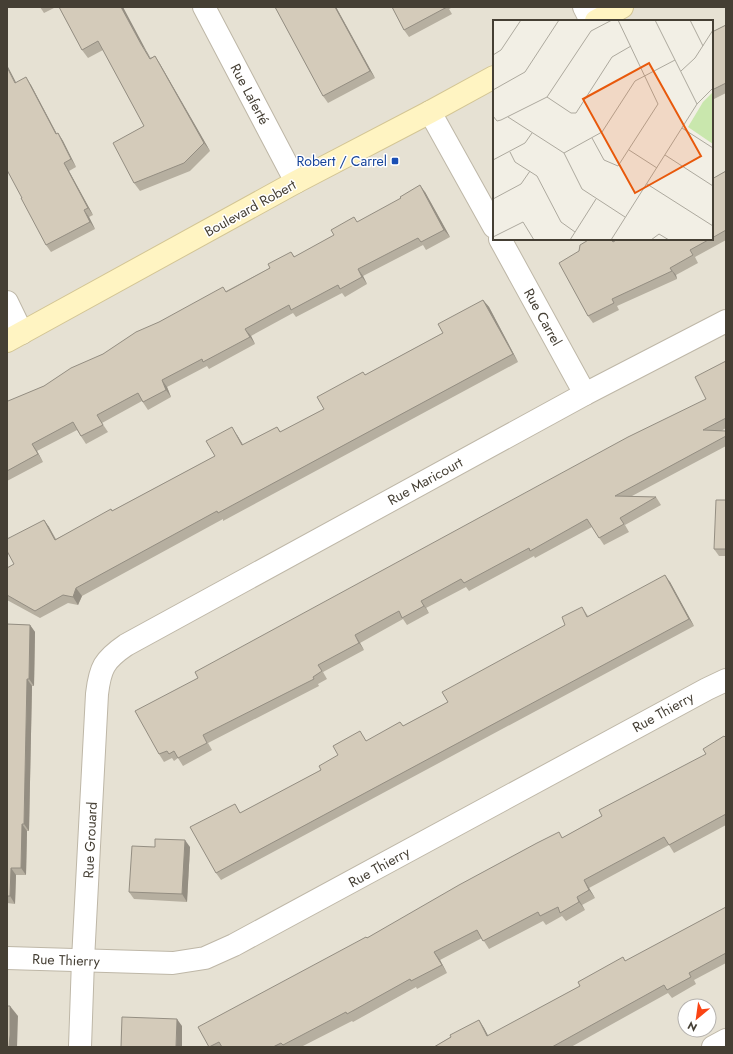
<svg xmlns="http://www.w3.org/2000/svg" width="733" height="1054" viewBox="0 0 733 1054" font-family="Jost,sans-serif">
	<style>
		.residential { fill: #e6e1d3; fill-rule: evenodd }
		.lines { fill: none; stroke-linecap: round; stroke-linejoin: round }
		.street-casing { stroke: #beb7a7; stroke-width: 24 }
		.secondary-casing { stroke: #d3c594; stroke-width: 24 }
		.street { stroke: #fff; stroke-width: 22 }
		.secondary { stroke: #fff4c2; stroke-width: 22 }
		.wall { fill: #b6afa0 }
		.shaded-wall { fill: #948e82 }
		.building { fill: #d4cbba; stroke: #948e82 }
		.transit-dot { fill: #1a4fb4; stroke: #fff; stroke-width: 1.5 }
		.labels { text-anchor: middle; stroke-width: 3; stroke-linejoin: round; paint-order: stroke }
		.street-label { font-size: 14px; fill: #453f34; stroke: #fff }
		.transit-label { font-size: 14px; fill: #164399; stroke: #fff; text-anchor: end }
		.inset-road { fill: none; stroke: #ada99e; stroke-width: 1 }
		.view { fill: #e8590c; fill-opacity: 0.15; stroke: #e8590c; stroke-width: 2 }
		.inset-edge { fill: none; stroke: #453f34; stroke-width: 2 }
	</style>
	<rect width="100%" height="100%" fill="#f2efe5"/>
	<!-- residential -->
	<path class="residential" d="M7 7H726V1047H7V341L494 77V239H712V21H494V76L7 340ZM685 1006H709V1030H685Z"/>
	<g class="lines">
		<!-- street casing -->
		<g class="street-casing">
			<g id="street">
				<path d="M204 7 296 182"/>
				<path d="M584 7 591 21"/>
				<path d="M430 112 494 227"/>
				<path d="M500 239 585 394"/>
				<path d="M7 302 22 333"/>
				<path d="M7 958 173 963 205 958 234 945 707 689 726 680"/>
				<path d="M80 1047 83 960 97 694C100 668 104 660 126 645L585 394 726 321"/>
				<path d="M713 1047 726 1040"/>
			</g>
		</g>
		<!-- secondary casing -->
		<g class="secondary-casing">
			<g id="secondary">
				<path d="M596 21 622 7"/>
				<path d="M7 341 296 182 430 112 494 77"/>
			</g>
		</g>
		<!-- street -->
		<use href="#street" class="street"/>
		<!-- secondary -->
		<use href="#secondary" class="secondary"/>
	</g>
	<!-- wall -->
	<g class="wall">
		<path d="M40 7H56L44 13Z"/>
		<path d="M59 7 147 52 150 58 155 56 160 64 210 151 190 171 140 191 134 183 144 126 103 50 88 58 82 50Z"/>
		<path d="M275 7H336L375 78 328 103 323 96Z"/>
		<path d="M392 7H453L449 9 452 14 409 37 404 30Z"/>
		<path d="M726 25V93L712 100V32Z"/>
		<path d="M16 82 31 85 57 134 58 133 63 141 76 167 69 171 93 215 89 217 95 229 51 252 46 245Z"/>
		<path d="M726 171V240L695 257 698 263 676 275 677 279 617 306 619 310 593 323 588 316 579 251 597 239H612L613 242 618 239H712V179Z"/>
		<path d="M425 192 450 237 426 250 423 245 363 276 367 284 345 297 342 293 296 317 293 313 251 336 255 344 209 369 207 366 167 387 171 397 148 410 142 401 102 423 108 432 86 444 77 430 37 451 43 462 7 481V402L44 386 103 354 159 322 226 291 270 268 291 252 295 257 358 222Z"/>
		<path d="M483 300 489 307 518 362 223 521V519L82 596 78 605 68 603 40 618 7 600V568L14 564 44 520 49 527 56 539 112 511 215 456 237 435 243 445 277 427 281 432 324 409 365 375 443 333Z"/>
		<path d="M726 361V428L721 431H726V446L632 496 656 497 661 505 625 525 629 532 604 545 592 527 535 558 534 556 469 591 466 587 426 608 429 613 407 625 403 619 360 643 364 650 323 672 327 679 318 684 319 686 208 743 212 750 183 766 178 758 174 761 172 758 164 762 159 754 198 678 706 399Z"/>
		<path d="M726 500V556H719L714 549Z"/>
		<path d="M670 582 694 626 221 880 216 873 241 813 321 770 400 722 403 726 448 702 565 625 582 607 588 616Z"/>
		<path d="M7 624 30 625 35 632 34 686H32L29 831H27L26 875H16L15 904 7 903Z"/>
		<path d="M726 738V825L674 853 669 845 589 888 595 898 582 905 585 910 566 921 562 916 546 925 543 921 489 949 482 938 440 960 447 973 417 989 416 987 353 1022 352 1021 301 1047H209L367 938 562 838 602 816 706 754Z"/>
		<path d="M155 847H190L187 902 134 899 129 892Z"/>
		<path d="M726 907V963L694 980 696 984 672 998 668 993 571 1047H434L479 1020 484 1028 488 1036Z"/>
	</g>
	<!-- shaded-wall -->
	<g class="shaded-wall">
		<path d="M121 7H123L147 52 156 67 141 44Z"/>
		<path d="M335 7H336L375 78 370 71Z"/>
		<path d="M155 56 160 64 210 151 204 143Z"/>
		<path d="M7 65 20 90 15 83 7 67Z"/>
		<path d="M26 77 31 85 61 142 56 134Z"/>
		<path d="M58 133 63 141 76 167 71 159Z"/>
		<path d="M64 163 69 171 93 215 88 208Z"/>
		<path d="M420 185 425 192 450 237 444 230Z"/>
		<path d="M84 210 89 217 95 229 90 222Z"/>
		<path d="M670 268 676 275 677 279 672 271Z"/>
		<path d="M358 269 363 276 367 284 362 277Z"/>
		<path d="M483 300 489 307 518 362 513 354Z"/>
		<path d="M245 329 251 336 255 344 250 337Z"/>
		<path d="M162 380 167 387 171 397 166 390Z"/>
		<path d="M232 427 237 435 248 453 242 445Z"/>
		<path d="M32 444 37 451 43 462 38 454Z"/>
		<path d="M44 520 49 527 60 548 55 540Z"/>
		<path d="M665 575 670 582 694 626 689 619Z"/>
		<path d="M76 588 82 596 78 605 73 597Z"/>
		<path d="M421 601 426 608 429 613 424 606Z"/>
		<path d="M30 625 35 632 34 686 29 679Z"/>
		<path d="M355 635 360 643 364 650 359 643Z"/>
		<path d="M27 679 32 686 29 831 24 824Z"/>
		<path d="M22 824 27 831 26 875 21 868Z"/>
		<path d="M185 840 190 847 187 902 182 894Z"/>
		<path d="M11 868 16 875 15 904 10 896Z"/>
		<path d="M584 880 589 888 595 898 589 890Z"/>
		<path d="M577 897 582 905 585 910 579 902Z"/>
		<path d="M434 952 440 960 447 973 442 965Z"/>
		<path d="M10 1006 18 1016 17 1047H9Z"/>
		<path d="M177 1019 182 1026V1047H176Z"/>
		<path d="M479 1020 484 1028 492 1043 487 1036Z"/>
	</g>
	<!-- building -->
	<g class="building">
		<path d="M59 7H121L141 44 150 59 155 56 204 143 184 163 134 183 113 143 144 126 98 41 82 50Z"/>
		<path d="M275 7H335L370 71 323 96Z"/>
		<path d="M392 7H447L404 30Z"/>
		<path d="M726 25V83L712 90V32Z"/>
		<path d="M7 67 15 83 26 77 56 134 58 133 71 159 64 163 88 208 84 210 90 222 46 245 21 198H22L7 170Z"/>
		<path d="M726 171V230L712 238V179Z"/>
		<path d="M420 185 444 230 421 242 418 238 358 269 362 277 340 289 338 285 291 310 289 305 245 329 250 337 203 362 202 359 162 380 166 390 143 402 138 393 97 415 103 425 81 436 73 422 32 444 38 454 7 471V402L8 401 44 386 71 368 103 354 136 332 159 322 223 287 226 292 270 268 268 264 291 252 294 257 334 235 331 230 354 217 357 222 401 198 400 197Z"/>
		<path d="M590 239H594L596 240 597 239H611L613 242 618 239H710L690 250 693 255 670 268 672 271 612 299 614 303 588 316 559 263 579 251 580 245Z"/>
		<path d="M483 300 513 354 218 513 217 511 76 588 73 597 63 595 35 611 7 595V568L14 564 7 551V539L44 520 55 540 111 509 112 511 215 456 206 441 232 427 242 445 277 427 280 432 324 409 317 397 363 372 365 375 443 333 438 324Z"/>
		<path d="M726 361V418L703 430 726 431V436L615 496 656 497 620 518 624 524 599 538 587 519 530 551 529 548 464 583 461 579 421 601 424 606 402 618 399 611 355 635 359 643 318 665 322 671 313 677 314 679 203 735 207 743 178 758 174 751 169 754 167 751 159 754 135 711 198 678 195 672 628 437 706 399 695 377Z"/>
		<path d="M716 500H726V549H714Z"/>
		<path d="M665 575 689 619 216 873 190 827 235 804 240 813 321 770 319 766 338 755 333 746 360 731 366 741 400 722 403 726 448 702 442 692 565 625 562 617 582 607 587 617Z"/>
		<path d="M7 624 30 625 29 679H27L24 824H22L21 868H11L10 896H7Z"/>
		<path d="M724 736 726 738V814L669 845 664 837 584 880 589 890 577 897 579 902 560 913 558 907 540 916 538 912 483 941 477 930 434 952 442 965 411 981 410 979 347 1014 346 1012 283 1045 281 1043 273 1047H222L219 1042 209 1047 198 1027 366 937 367 938 459 885 537 843 559 832 562 838 602 816 599 810 706 754 703 749Z"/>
		<path d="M155 839 185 840 182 894 129 892 132 846 155 847Z"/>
		<path d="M726 907V953L689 973 691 977 667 990 664 985 552 1047H434L451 1037 450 1035 479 1020 487 1036 580 986 578 982 623 957 625 961Z"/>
		<path d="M7 1006H10V1035L9 1047H7Z"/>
		<path d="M122 1017 177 1019 176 1047H121Z"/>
	</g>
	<!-- markers -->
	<rect class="transit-dot" x="391" y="157" width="8" height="8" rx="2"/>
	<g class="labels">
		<!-- street labels -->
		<g class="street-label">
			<text transform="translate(250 94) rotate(62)" y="5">Rue Laferté</text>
			<text transform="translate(250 208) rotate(-29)" y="5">Boulevard Robert</text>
			<text transform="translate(543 317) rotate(61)" y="5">Rue Carrel</text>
			<text transform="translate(425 481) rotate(-29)" y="5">Rue Maricourt</text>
			<text transform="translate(663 712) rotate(-29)" y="5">Rue Thierry</text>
			<text transform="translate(90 840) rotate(-87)" y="5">Rue Grouard</text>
			<text transform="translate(379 867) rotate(-29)" y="5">Rue Thierry</text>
			<text transform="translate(66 960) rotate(2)" y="5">Rue Thierry</text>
		</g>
		<!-- transit labels -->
		<g class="transit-label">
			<text x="387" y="166">Robert / Carrel</text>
		</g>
	</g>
	<!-- overview -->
	<g transform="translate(493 20)">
		<rect width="220" height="220" fill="#f2efe5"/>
		<path d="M220 72V124L195 107 210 82Z" fill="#c9e7ad"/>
		<path class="inset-road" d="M162 0 204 84M197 0 210 26M0 35 8 30 28 0M188 51 202 38 220 10M0 70 32 52 66 0M54 77 78 93H83L119 37 138 26M0 96 4 101 8 100 54 77 98 11 119 0M15 97 71 133 89 169 132 197M189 108 220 128M99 118 111 140 125 146 165 84 125 0M136 130 164 148M17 132 22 142 44 156 68 202 82 212M71 133 109 112 142 61 182 40M172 135 220 166M0 140 32 123 39 113M154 164 220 206M0 179 28 164 37 151M0 217 30 202 41 220M77 220 103 179M118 220 204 84 220 68M158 220 166 214 176 220"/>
		<path class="view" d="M156 43 208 136 142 173 90 79Z"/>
		<rect width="220" height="220" class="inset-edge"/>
	</g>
	<!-- border -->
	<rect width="733" height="1054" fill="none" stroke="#453f34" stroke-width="16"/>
	<!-- north arrow -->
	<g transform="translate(697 1018) rotate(209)"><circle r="19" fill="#ffffff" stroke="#b5b2ae"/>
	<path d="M0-3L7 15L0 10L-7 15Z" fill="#fa4414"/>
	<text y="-6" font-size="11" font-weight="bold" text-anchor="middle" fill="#453f34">N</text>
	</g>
</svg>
